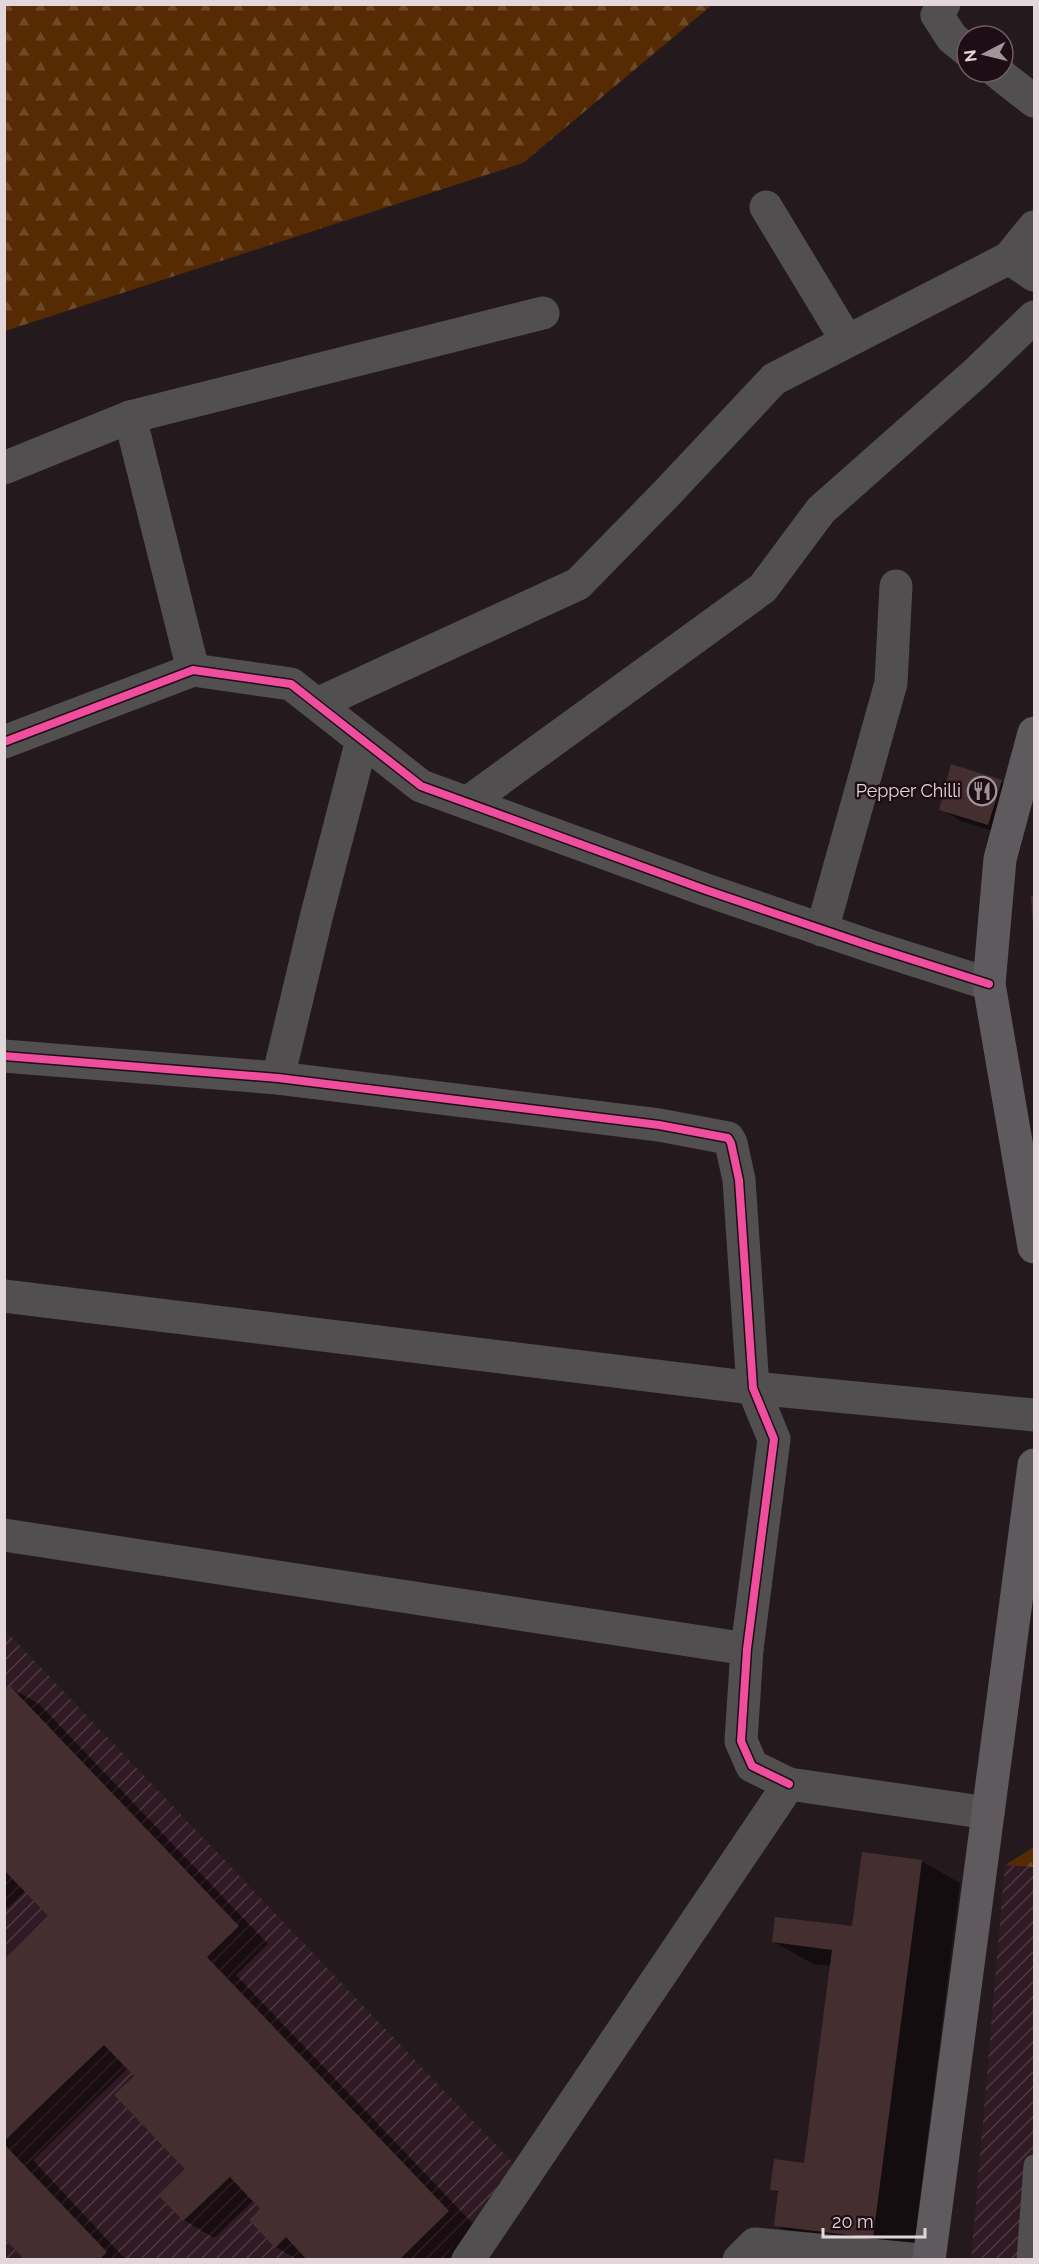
<svg xmlns="http://www.w3.org/2000/svg" width="1039" height="2264" viewBox="0 0 1039 2264" font-family="Raleway,sans-serif">
	<style>
		.industrial { fill: url(#industrial-furrows) }
		.forest { fill: url(#forest-firs) }
		.shadow { fill: #0007 }
		.building { fill: #452e30 }
		.lines { fill: none; stroke-linecap: round; stroke-linejoin: round }
		.lane { stroke: #524f51; stroke-width: 21 }
		.street { stroke: #524f51; stroke-width: 33 }
		.secondary { stroke: #5e5a5d; stroke-width: 33 }
		.cycleway-casing { stroke: #1e0d14; stroke-width: 11 }
		.cycleway { stroke: #ef4d9e; stroke-width: 8 }
		.labels { text-anchor: middle; stroke-width: 5; stroke-linejoin: round; paint-order: stroke }
		.poi-label { font-size: 18px; fill: #e4d7dc; stroke: #1e0d14; text-anchor: end }
	</style>
	<defs>
		<pattern id="industrial-furrows" width="10" height="10" patternUnits="userSpaceOnUse" patternTransform="scale(1.5)"><rect width="10" height="10" fill="#301a23"/><path d="M-1 1l2-2M0 10L10 0M9 11l2-2" fill="none" stroke="#4e3b42"/></pattern>
		<pattern id="forest-firs" width="22" height="20" patternUnits="userSpaceOnUse" patternTransform="scale(1.5)"><rect width="22" height="20" fill="#562b04"/><path d="M5 1l3.5 6h-7zM16 11l3.5 6h-7z" fill="#6e4928"/></pattern>
	</defs>
	<rect width="100%" height="100%" fill="#241a1e"/>
	<!-- industrial -->
	<g class="industrial">
		<path d="M4 1629 517 2167 443 2259H5Z"/>
		<path d="M1005 1865 1034 1867V2259L971 2260Z"/>
	</g>
	<!-- forest -->
	<g class="forest">
		<path d="M4 5 5 4 712 5 523 163 5 331Z"/>
		<path d="M1034 1847V1867L1005 1865Z"/>
	</g>
	<!-- shadow -->
	<g class="shadow">
		<path d="M1001 781 1022 793 1008 836 961 821 940 809Z"/>
		<path d="M9 1687 39 1704 268 1944 236 1975 478 2229 447 2260H298L276 2247 251 2220 262 2209 254 2200 214 2238 184 2220 160 2195 187 2169 136 2076 128 2068 33 2160 126 2260H27L4 2235V1961L51 1917 26 1890 8 1908 4 1906V1691Z"/>
		<path d="M921 1861 960 1883 912 2260 814 2247 776 2225 779 2193 771 2189 806 2164 831 1966 813 1964 774 1942 854 1928Z"/>
	</g>
	<!-- building -->
	<g class="building">
		<path d="M951 764 1002 780 988 825 939 810Z"/>
		<path d="M1031 896H1034V926H1033Z"/>
		<path d="M9 1685 239 1926 207 1957 449 2211 399 2260H307L286 2237 275 2248 249 2220 260 2209 230 2177 183 2221 158 2195 185 2169 114 2095 134 2076 104 2045 4 2141V1959L49 1917 4 1870V1689Z"/>
		<path d="M862 1852 922 1860 873 2238 774 2226 778 2191 770 2190 774 2159 804 2163 832 1950 772 1942 775 1917 852 1926Z"/>
		<path d="M4 2144 107 2252 99 2260H25L4 2238Z"/>
	</g>
	<g class="lines">
		<!-- lane -->
		<path class="lane" d="M1027 2260 1034 2165"/>
		<!-- street -->
		<g class="street">
			<path d="M944 4 937 15 952 38 967 50"/>
			<path d="M997 72 1034 101"/>
			<path d="M766 207 847 341"/>
			<path d="M1009 258 1034 227"/>
			<path d="M130 417 193 670"/>
			<path d="M4 468 130 417 543 313"/>
			<path d="M317 704 578 584 665 495 774 379 1009 258 1034 275"/>
			<path d="M4 742 193 670 291 684 421 786 706 890 873 947 989 984"/>
			<path d="M467 803 763 588 821 510 977 372 1034 317"/>
			<path d="M822 930 891 683 896 586"/>
			<path d="M4 1056 278 1078 659 1125 728 1138 731 1143 739 1180 753 1388 774 1439 747 1649 741 1741 752 1766 789 1784"/>
			<path d="M278 1078 317 914 362 740"/>
			<path d="M4 1296 753 1388 1034 1415"/>
			<path d="M4 1535 747 1649"/>
			<path d="M468 2260 789 1784 988 1813"/>
			<path d="M739 2260 755 2244 921 2260"/>
		</g>
		<!-- secondary -->
		<g class="secondary">
			<path d="M1034 733 1000 859 989 984 1034 1247"/>
			<path d="M929 2260 1034 1465"/>
		</g>
		<!-- cycleway casing -->
		<g class="cycleway-casing">
			<g id="cycleway">
				<path d="M4 742 193 670 291 684 421 786 706 890 873 947 989 984"/>
				<path d="M4 1056 278 1078 659 1125 728 1138 731 1143 739 1180 753 1388 774 1439 747 1649 741 1741 752 1766 789 1784"/>
			</g>
		</g>
		<!-- cycleway -->
		<use href="#cycleway" class="cycleway"/>
	</g>
	<!-- icons -->
	<defs>
		<g id="restaurant-ring" transform="scale(1.5)"><circle r="9.5" fill="#1e0d14" stroke="#a1959a" stroke-width="1.5"/><path d="M-5-6h1v4h1v-4h1v4h1v-4h1v5L-1.5 .5V6h-2V.5L-5-1ZM5-6V6H3V1.5H1.5Q1.5-4 5-6Z" fill="#a1959a"/></g>
	</defs>
	<g fill-rule="evenodd">
		<use href="#restaurant-ring" x="982" y="791"/>
	</g>
	<g class="labels">
		<!-- poi labels -->
		<g class="poi-label">
			<text x="961" y="797">Pepper Chilli</text>
		</g>
	</g>
	<!-- border -->
	<rect width="1039" height="2264" fill="none" stroke="#e4d7dc" stroke-width="12"/>
	<!-- north arrow -->
	<g transform="translate(985 54) rotate(263)"><circle r="28" fill="#1e0d14" stroke="#6d5e64" stroke-width="1.5"/>
	<path d="M0-4.5L10 22L0 15L-10 22Z" fill="#a1959a"/>
	<text y="-9" font-size="16" font-weight="bold" text-anchor="middle" fill="#e4d7dc">N</text>
	</g>
	<!-- scale -->
	<path d="M823 2228v9h102v-9" fill="none" stroke="#e4d7dc" stroke-width="3"/>
	<text x="832" y="2228" font-size="18" fill="#e4d7dc" stroke="#1e0d14" stroke-width="4.5" paint-order="stroke">20 m</text>
</svg>
